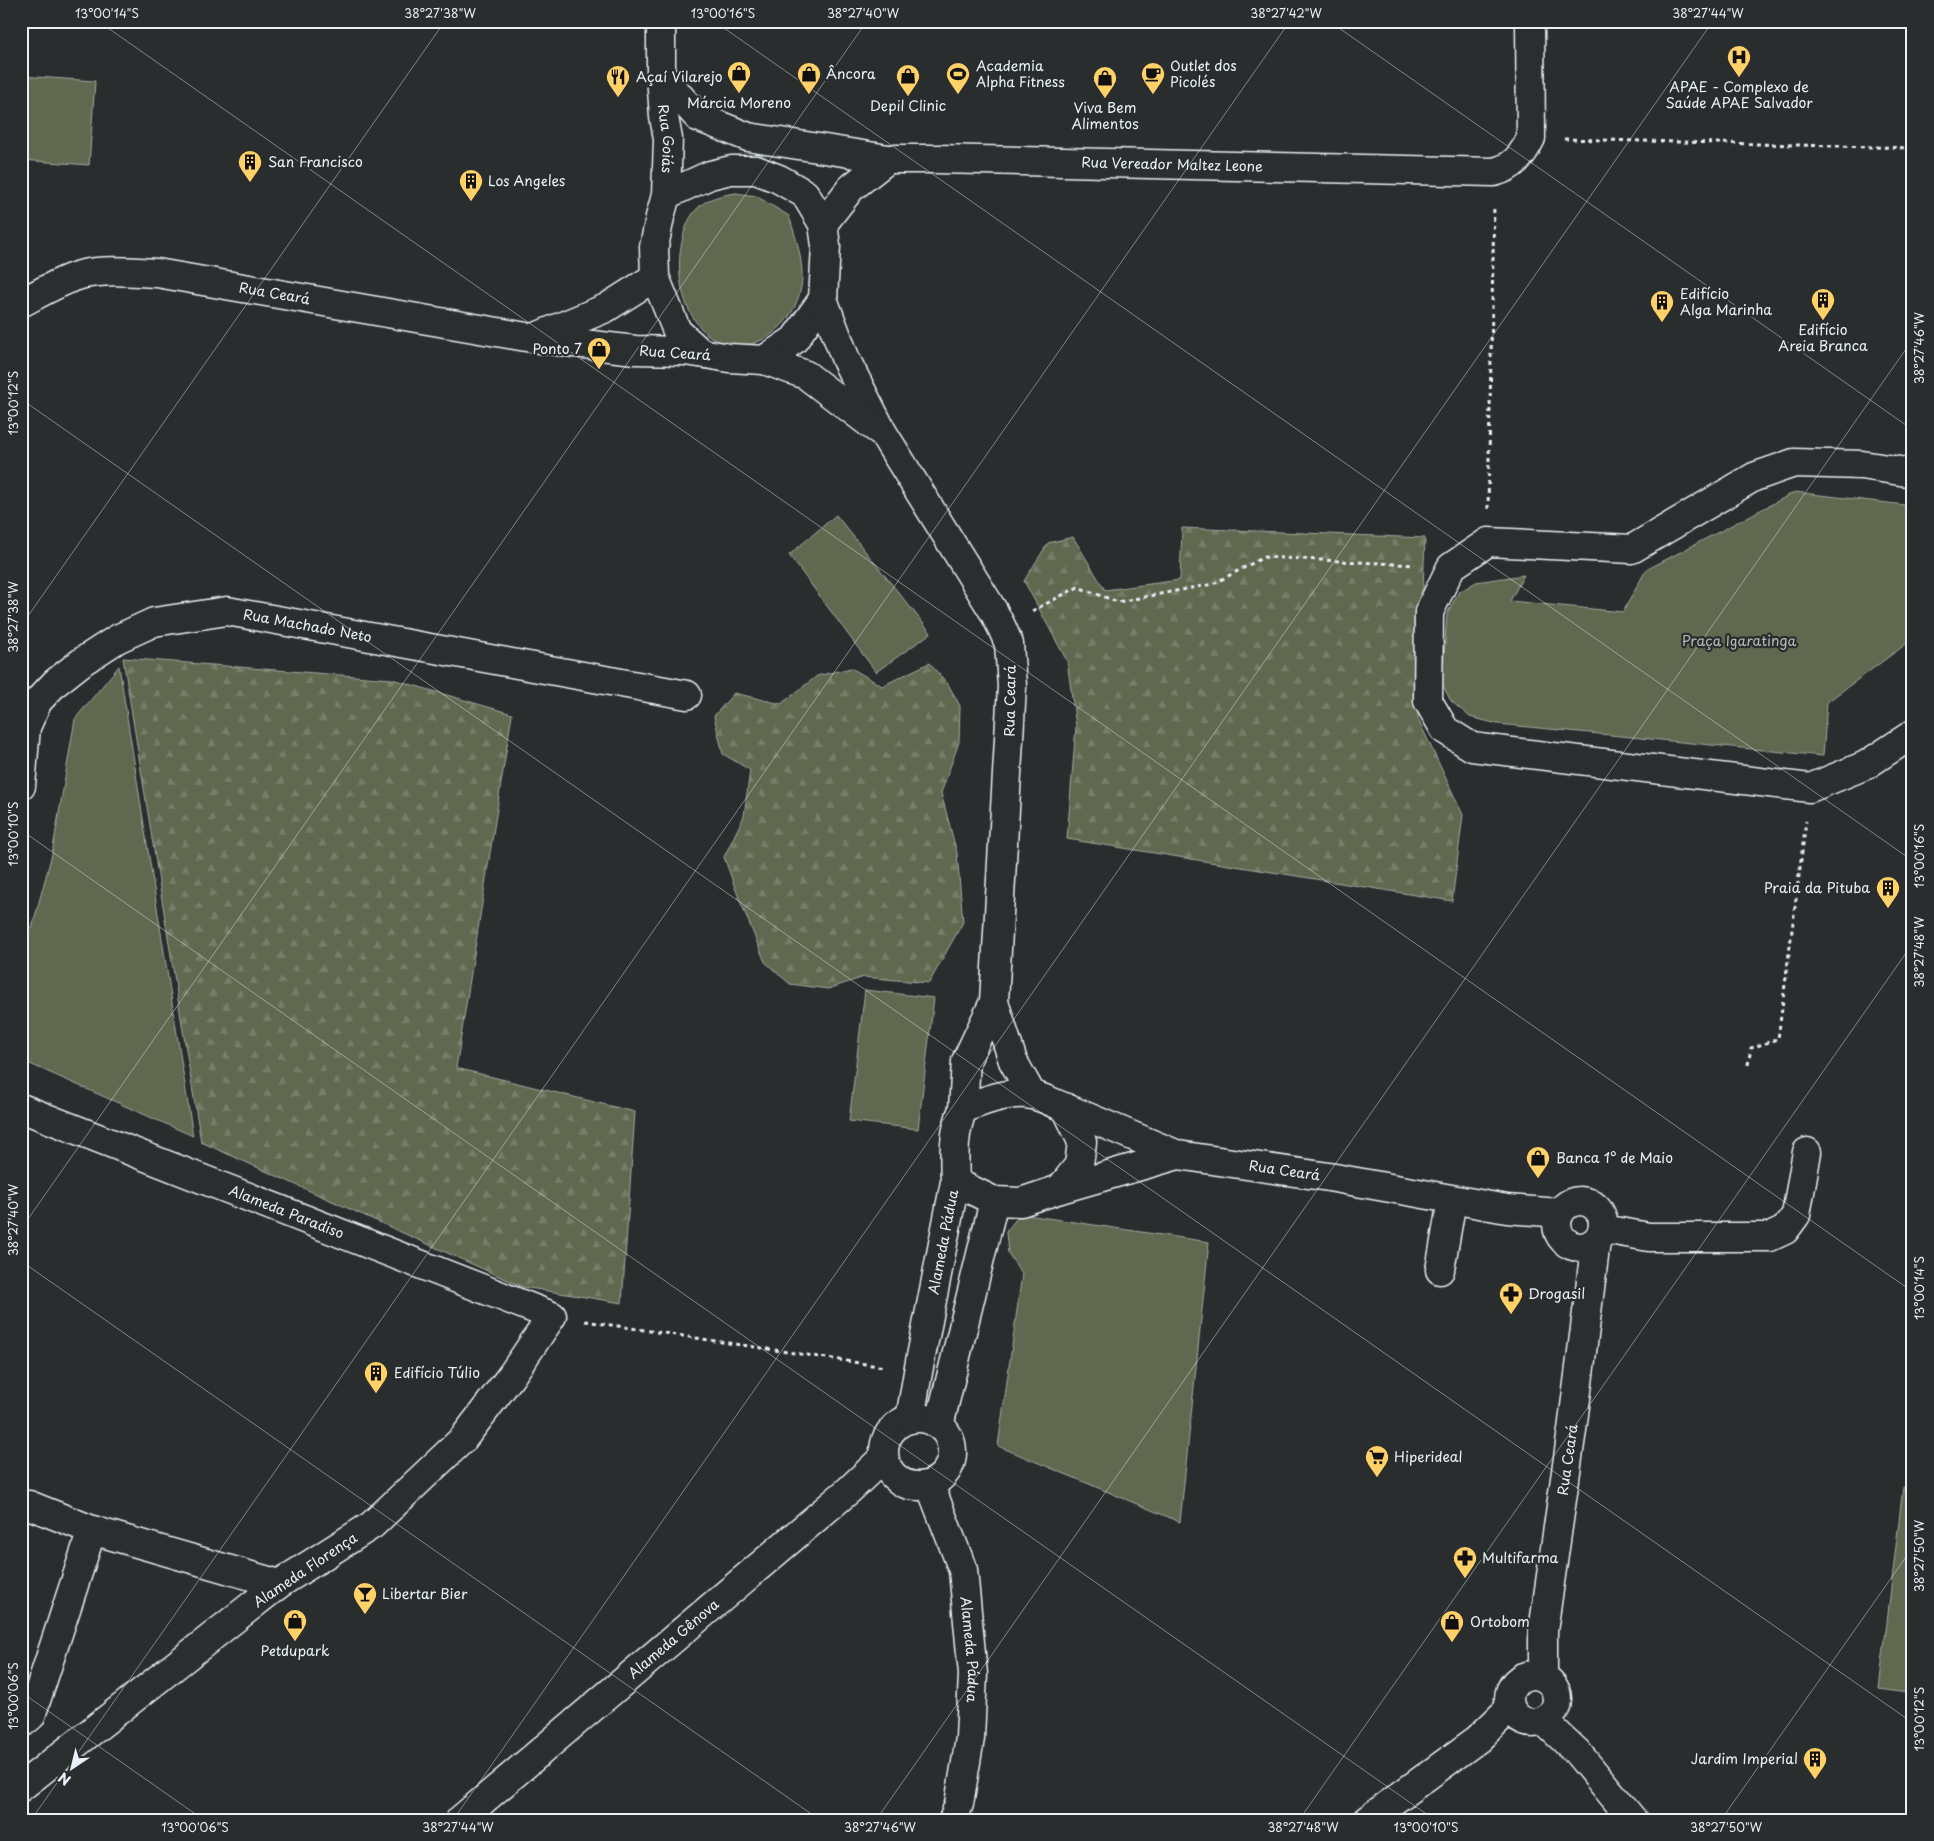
<svg xmlns="http://www.w3.org/2000/svg" width="1934" height="1841" viewBox="0 0 1934 1841" font-family="'Playpen Sans',sans-serif">
	<style>
		.forest { fill: url(#forest-firs); stroke: #a4aca4 }
		.park { fill: #60684f; stroke: #a4aca4 }
		.lines { fill: none; stroke-linecap: round; stroke-linejoin: round }
		.minor-casing { stroke: #e8f1f8; stroke-width: 31 }
		.path { stroke: #e8f1f8; stroke-width: 3; stroke-dasharray: 4 4; stroke-linecap: butt }
		.minor { stroke: #2a2d2e; stroke-width: 28 }
		.ticks { fill: none; stroke: #e8f1f8; stroke-width: 1; stroke-opacity: 0.45 }
		.labels { text-anchor: middle; stroke-width: 4.5; stroke-linejoin: round; paint-order: stroke }
		.poi-label { font-size: 14px; fill: #e8f1f8; stroke: #2a2d2e; text-anchor: start }
		.street-label { font-size: 14px; fill: #e8f1f8; stroke: #2a2d2e }
		.park-label { font-size: 14px; fill: #b2bab4; stroke: #2a2d2e }
		.neatline { fill: none; stroke: #e8f1f8; stroke-width: 2 }
		.ticks-label { font-size: 12px; text-anchor: middle; fill: #e8f1f8 }
	</style>
	<defs>
		<pattern id="forest-firs" width="22" height="20" patternUnits="userSpaceOnUse" patternTransform="scale(1.25)"><rect width="22" height="20" fill="#60684f"/><path d="M5 1l3.5 6h-7zM16 11l3.5 6h-7z" fill="#777e69"/></pattern>
	</defs>
	<rect width="100%" height="100%" fill="#2a2d2e"/>
	<filter id="ink" filterUnits="userSpaceOnUse"><feTurbulence type="fractalNoise" baseFrequency=".02" numOctaves="2"/><feDisplacementMap in="SourceGraphic" scale="10" xChannelSelector="R" yChannelSelector="G"/><feConvolveMatrix kernelMatrix="1 2 1 2 8 2 1 2 1" color-interpolation-filters="sRGB"/></filter>
	<g filter="url(#ink)">
		<!-- forest -->
		<g class="forest">
			<path d="M1182 528 1425 538 1418 719 1463 815 1452 901 1067 839 1076 726 1067 661 1024 581 1048 543 1073 537 1105 590 1180 580Z"/>
			<path d="M123 658 392 679 512 714 456 1068 635 1112 622 1303 523 1287 201 1142Z"/>
			<path d="M929 663 948 684 960 706 959 742 941 793 957 853 963 922 929 983 864 977 828 989 790 984 765 962 737 893 724 857 744 816 750 770 723 754 714 716 734 693 781 704 817 676 851 668 882 686Z"/>
		</g>
		<!-- park -->
		<g class="park">
			<path d="M21 76 95 81 89 165 21 160Z"/>
			<path d="M736 193 756 196 789 216C796 238 805 264 801 287 796 315 775 339 747 345 743 346 737 348 732 347 686 335 672 279 683 237 691 206 706 197 736 193Z"/>
			<path d="M1795 492 1913 506V639L1827 702 1823 756 1498 724 1470 717 1451 701 1442 684 1447 614 1458 593 1476 582 1524 575 1510 601 1623 612 1646 570Z"/>
			<path d="M836 515 931 633 876 672 789 555Z"/>
			<path d="M119 666 193 1136 21 1060V942L32 928 52 854 75 719Z"/>
			<path d="M865 990 934 998 918 1129 849 1121Z"/>
			<path d="M1020 1214 1209 1242 1180 1522 998 1446 1022 1274 1008 1253 1006 1232Z"/>
			<path d="M1903 1487 1913 1488V1694L1879 1689Z"/>
		</g>
		<g class="lines">
			<!-- minor casing -->
			<g class="minor-casing">
				<g id="minor">
					<path id="s1" d="M661 21V76L664 117 668 139 666 195 660 217 654 247 655 277 677 331 701 353 729 358 764 360 794 340 823 299 826 246 823 224 805 194 779 179 756 170H731L710 175 666 195"/>
					<path id="s2" d="M661 76 698 117 748 137 888 159H937L1494 172C1514 167 1522 156 1531 138L1530 21"/>
					<path d="M823 224 851 188 888 159"/>
					<path d="M823 299 846 360 883 433 994 612 1002 628 1009 644 1012 686 994 1002 966 1061 963 1109"/>
					<path id="s3" d="M21 303C38 294 65 278 84 274 107 269 133 272 157 273L532 338 635 350 684 351 706 354"/>
					<path d="M536 337 606 308 655 277"/>
					<path d="M764 360 806 375 877 429"/>
					<path d="M1913 473 1862 465 1794 463 1754 477 1632 549 1488 542 1451 567 1429 612 1428 701 1445 730 1472 747 1810 788 1866 765 1913 734"/>
					<path id="s4" d="M21 786 26 727 38 701 55 683 83 661 117 639 154 622 227 611 687 695"/>
					<path d="M994 1002 1013 1061 1032 1095"/>
					<path id="s5" d="M21 1108 552 1316 511 1376 463 1439 372 1525 279 1584 21 1787"/>
					<path id="s6" d="M1066 1108 1178 1155 1329 1177 1507 1209 1560 1213"/>
					<path d="M1060 1189 1178 1155"/>
					<circle cx="1580" cy="1224" r="23"/>
					<path d="M1603 1229 1649 1237H1770L1785 1230 1796 1215 1807 1152"/>
					<path d="M1440 1270 1452 1200"/>
					<circle cx="918" cy="1452" r="34"/>
					<path id="s7" d="M910 1419 918 1372 955 1182C954 1157 953 1132 963 1109 982 1101 1012 1090 1033 1095 1044 1098 1056 1104 1066 1108L1082 1142 1079 1165 1060 1189 1021 1202 994 1201 955 1182"/>
					<path d="M939 1426 994 1201"/>
					<path id="s8" d="M930 1485 963 1570 973 1674 970 1738 959 1804 953 1820"/>
					<path d="M21 1506 29 1505 92 1530 279 1584"/>
					<circle cx="1533" cy="1699" r="24"/>
					<path id="s9" d="M1543 1677V1631L1572 1430 1596 1241"/>
					<path d="M1545 1722 1577 1752 1633 1820"/>
					<path d="M21 1724 31 1716 92 1530"/>
					<path id="s10" d="M460 1820 849 1490 884 1457"/>
					<path d="M1367 1820 1478 1739 1510 1708"/>
				</g>
			</g>
			<!-- path -->
			<g class="path">
				<path d="M1564 139 1913 148"/>
				<path d="M1488 509 1494 205"/>
				<path d="M1032 611 1078 587 1118 602 1213 584 1264 557 1415 565"/>
				<path d="M1748 1065 1751 1048 1778 1039 1806 821"/>
				<path d="M585 1321 885 1367"/>
			</g>
			<!-- minor -->
			<use href="#minor" class="minor"/>
		</g>
	</g>
	<!-- ticks -->
	<path class="ticks" d="M98 21 1913 1292M714 21 1913 861M1329 21 1913 430M21 22 22 21M21 399 1913 1723M21 626 445 21M21 830 1435 1820M21 1229 867 21M21 1261 820 1820M21 1692 204 1820M31 1820 1290 21M453 1820 1713 21M876 1820 1913 339M1299 1820 1913 943M1721 1820 1913 1547"/>
	<!-- icons -->
	<defs>
		<g id="hospital-pin" transform="scale(1.25)"><path d="M0 17L-7.5 6A9.5 9.5 0 1 1 7.5 6Z" fill="#ffd166" stroke="#2a2d2e"/><path d="M-5-5h3v3.5h4V-5h3V5h-3V1.5h-4V5h-3Z" fill="#111"/></g>
		<g id="shop-pin" transform="scale(1.25)"><path d="M0 17L-7.5 6A9.5 9.5 0 1 1 7.5 6Z" fill="#ffd166" stroke="#2a2d2e"/><path d="M-5-2.5h2.3a2.7 3.5 0 0 1 5.4 0H5L5.5 6h-11ZM-1.5-2.5h3a1.5 2.3 0 0 0-3 0Z" fill="#111"/></g>
		<g id="stadium-pin" transform="scale(1.25)"><path d="M0 17L-7.5 6A9.5 9.5 0 1 1 7.5 6Z" fill="#ffd166" stroke="#2a2d2e"/><path d="M0-5a6.5 5 0 1 0 0 10a6.5 5 0 1 0 0-10ZM-3.5-1.8h7v3.6h-7Z" fill="#111"/></g>
		<g id="cafe-pin" transform="scale(1.25)"><path d="M0 17L-7.5 6A9.5 9.5 0 1 1 7.5 6Z" fill="#ffd166" stroke="#2a2d2e"/><path d="M-5.5-4.5H6V0H3Q3 3.5 0 3.5H-2.5Q-5.5 3.5-5.5 0ZM3-3.2v2h1.7v-2ZM-6 4.5H4V6H-6Z" fill="#111"/></g>
		<g id="restaurant-pin" transform="scale(1.25)"><path d="M0 17L-7.5 6A9.5 9.5 0 1 1 7.5 6Z" fill="#ffd166" stroke="#2a2d2e"/><path d="M-5-6h1v4h1v-4h1v4h1v-4h1v5L-1.5 .5V6h-2V.5L-5-1ZM5-6V6H3V1.5H1.5Q1.5-4 5-6Z" fill="#111"/></g>
		<g id="building-pin" transform="scale(1.25)"><path d="M0 17L-7.5 6A9.5 9.5 0 1 1 7.5 6Z" fill="#ffd166" stroke="#2a2d2e"/><path d="M-4-6H4V6H1V3H-1V6H-4ZM-2.5-4.3h1.7v1.8h-1.7ZM.8-4.3h1.7v1.8H.8ZM-2.5-1h1.7V.8h-1.7ZM.8-1h1.7V.8H.8Z" fill="#111"/></g>
		<g id="pharmacy-pin" transform="scale(1.25)"><path d="M0 17L-7.5 6A9.5 9.5 0 1 1 7.5 6Z" fill="#ffd166" stroke="#2a2d2e"/><path d="M-2-6h4v4h4v4h-4v4h-4v-4h-4v-4h4Z" fill="#111"/></g>
		<g id="supermarket-pin" transform="scale(1.25)"><path d="M0 17L-7.5 6A9.5 9.5 0 1 1 7.5 6Z" fill="#ffd166" stroke="#2a2d2e"/><path d="M-6-5.5h2.5l.6 2H6L4.5 2H-2.5L-4.4-4H-6ZM-1.5 3.2a1.3 1.3 0 1 0 .1 0ZM3 3.2a1.3 1.3 0 1 0 .1 0Z" fill="#111"/></g>
		<g id="bar-pin" transform="scale(1.25)"><path d="M0 17L-7.5 6A9.5 9.5 0 1 1 7.5 6Z" fill="#ffd166" stroke="#2a2d2e"/><path d="M-6-5H6L.8 .8V4.5H3.5V6h-7V4.5H-.8V.8Z" fill="#111"/></g>
	</defs>
	<g fill-rule="evenodd">
		<use href="#hospital-pin" x="1739" y="57"/>
		<use href="#shop-pin" x="739" y="73"/>
		<use href="#shop-pin" x="809" y="74"/>
		<use href="#stadium-pin" x="958" y="74"/>
		<use href="#cafe-pin" x="1153" y="74"/>
		<use href="#shop-pin" x="908" y="76"/>
		<use href="#restaurant-pin" x="618" y="77"/>
		<use href="#shop-pin" x="1105" y="78"/>
		<use href="#building-pin" x="250" y="162"/>
		<use href="#building-pin" x="471" y="181"/>
		<use href="#building-pin" x="1823" y="300"/>
		<use href="#building-pin" x="1662" y="302"/>
		<use href="#shop-pin" x="599" y="349"/>
		<use href="#building-pin" x="1888" y="888"/>
		<use href="#shop-pin" x="1538" y="1158"/>
		<use href="#pharmacy-pin" x="1511" y="1294"/>
		<use href="#building-pin" x="376" y="1373"/>
		<use href="#supermarket-pin" x="1377" y="1457"/>
		<use href="#pharmacy-pin" x="1465" y="1558"/>
		<use href="#bar-pin" x="365" y="1594"/>
		<use href="#shop-pin" x="295" y="1621"/>
		<use href="#shop-pin" x="1452" y="1622"/>
		<use href="#building-pin" x="1815" y="1759"/>
	</g>
	<g class="labels">
		<!-- poi labels -->
		<g class="poi-label">
			<text x="976" y="71">Academia<tspan x="976" dy="16">Alpha Fitness</tspan></text>
			<text x="1170" y="71">Outlet dos<tspan x="1170" dy="16">Picolés</tspan></text>
			<text x="826" y="79">Âncora</text>
			<text x="636" y="82">Açaí Vilarejo</text>
			<text x="1739" y="92" text-anchor="middle">APAE - Complexo de<tspan x="1739" dy="16">Saúde APAE Salvador</tspan></text>
			<text x="739" y="108" text-anchor="middle">Márcia Moreno</text>
			<text x="908" y="111" text-anchor="middle">Depil Clinic</text>
			<text x="1105" y="113" text-anchor="middle">Viva Bem<tspan x="1105" dy="16">Alimentos</tspan></text>
			<text x="268" y="167">San Francisco</text>
			<text x="488" y="186">Los Angeles</text>
			<text x="1680" y="299">Edifício<tspan x="1680" dy="16">Alga Marinha</tspan></text>
			<text x="1823" y="335" text-anchor="middle">Edifício<tspan x="1823" dy="16">Areia Branca</tspan></text>
			<text x="582" y="354" text-anchor="end">Ponto 7</text>
			<text x="1870" y="893" text-anchor="end">Praia da Pituba</text>
			<text x="1556" y="1163">Banca 1° de Maio</text>
			<text x="1528" y="1299">Drogasil</text>
			<text x="394" y="1378">Edifício Túlio</text>
			<text x="1394" y="1462">Hiperideal</text>
			<text x="1482" y="1563">Multifarma</text>
			<text x="382" y="1599">Libertar Bier</text>
			<text x="1470" y="1627">Ortobom</text>
			<text x="295" y="1656" text-anchor="middle">Petdupark</text>
			<text x="1798" y="1764" text-anchor="end">Jardim Imperial</text>
		</g>
		<!-- street labels -->
		<g class="street-label">
			<text dy="5" stroke="none"><textPath href="#s1" startOffset="118">Rua Goiás</textPath></text>
			<text dy="5" stroke="none"><textPath href="#s2" startOffset="535">Rua Vereador Maltez Leone</textPath></text>
			<text dy="5" stroke="none"><textPath href="#s3" startOffset="262">Rua Ceará</textPath></text>
			<text transform="translate(675 353) rotate(4)" y="5">Rua Ceará</text>
			<text dy="5" stroke="none"><textPath href="#s4" startOffset="385">Rua Machado Neto</textPath></text>
			<text transform="translate(1010 701) rotate(-89)" y="5">Rua Ceará</text>
			<text dy="5" stroke="none"><textPath href="#s6" startOffset="229">Rua Ceará</textPath></text>
			<text dy="5" stroke="none"><textPath href="#s5" startOffset="285">Alameda Paradiso</textPath></text>
			<text dy="5" stroke="none"><textPath href="#s7" startOffset="180">Alameda Pádua</textPath></text>
			<text dy="5" stroke="none"><textPath href="#s9" startOffset="219">Rua Ceará</textPath></text>
			<text transform="translate(305 1570) rotate(-34)" y="5">Alameda Florença</text>
			<text dy="5" stroke="none"><textPath href="#s10" startOffset="280">Alameda Gênova</textPath></text>
			<text dy="5" stroke="none"><textPath href="#s8" startOffset="171">Alameda Pádua</textPath></text>
		</g>
		<!-- park labels -->
		<g class="park-label">
			<text x="1739" y="646">Praça Igaratinga</text>
		</g>
	</g>
	<!-- margin -->
	<rect width="1934" height="1841" fill="none" stroke="#2a2d2e" stroke-width="55"/>
	<!-- north arrow -->
	<g transform="translate(72 1768) rotate(215)" stroke="#2a2d2e" stroke-width="4" paint-order="stroke">
	<path d="M0-4L9 19L0 12L-9 19Z" fill="#e8f1f8"/>
	<text y="-8" font-size="14" font-weight="bold" text-anchor="middle" fill="#e8f1f8">N</text>
	</g>
	<rect x="28" y="28" width="1878" height="1786" class="neatline"/>
	<g class="ticks-label">
		<text x="107" y="18">13°00'14"S</text>
		<text x="440" y="18">38°27'38"W</text>
		<text x="723" y="18">13°00'16"S</text>
		<text x="863" y="18">38°27'40"W</text>
		<text x="1286" y="18">38°27'42"W</text>
		<text x="1708" y="18">38°27'44"W</text>
		<text transform="translate(1920 348) rotate(-90)" y="4">38°27'46"W</text>
		<text transform="translate(14 403) rotate(-90)" y="4">13°00'12"S</text>
		<text transform="translate(14 617) rotate(-90)" y="4">38°27'38"W</text>
		<text transform="translate(14 834) rotate(-90)" y="4">13°00'10"S</text>
		<text transform="translate(1920 856) rotate(-90)" y="4">13°00'16"S</text>
		<text transform="translate(1920 952) rotate(-90)" y="4">38°27'48"W</text>
		<text transform="translate(14 1220) rotate(-90)" y="4">38°27'40"W</text>
		<text transform="translate(1920 1288) rotate(-90)" y="4">13°00'14"S</text>
		<text transform="translate(1920 1556) rotate(-90)" y="4">38°27'50"W</text>
		<text transform="translate(14 1696) rotate(-90)" y="4">13°00'06"S</text>
		<text transform="translate(1920 1719) rotate(-90)" y="4">13°00'12"S</text>
		<text x="195" y="1832">13°00'06"S</text>
		<text x="458" y="1832">38°27'44"W</text>
		<text x="880" y="1832">38°27'46"W</text>
		<text x="1303" y="1832">38°27'48"W</text>
		<text x="1426" y="1832">13°00'10"S</text>
		<text x="1726" y="1832">38°27'50"W</text>
	</g>
</svg>
